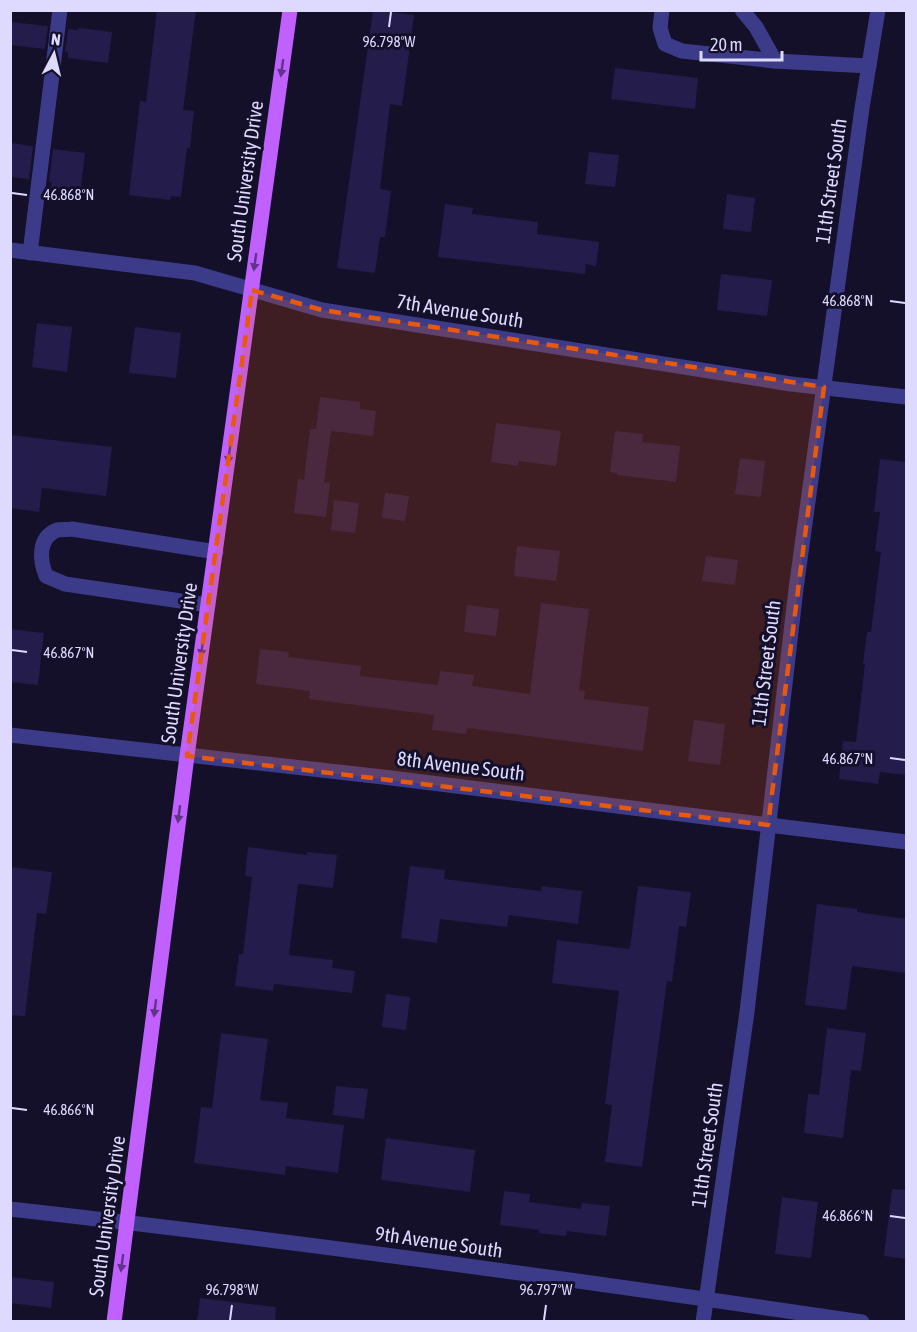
<svg xmlns="http://www.w3.org/2000/svg" width="917" height="1332" viewBox="0 0 917 1332" font-family="'Asap Condensed',sans-serif">
	<style>
		.building { fill: #241c4b }
		.lines { fill: none; stroke-linecap: round; stroke-linejoin: round }
		.minor { stroke: #3c3b89; stroke-width: 15 }
		.major { stroke: #bf60ff; stroke-width: 15 }
		.oneway { fill: #61348a }
		.marked { fill: #e8590c; fill-opacity: 0.2; stroke: #e8590c; stroke-width: 4.5; stroke-dasharray: 12 8; stroke-linejoin: round }
		.ticks { fill: none; stroke: #ddd9ff; stroke-width: 2 }
		.labels { text-anchor: middle; stroke-width: 6; stroke-linejoin: round; paint-order: stroke }
		.street-label { font-size: 20px; fill: #ddd9ff; stroke: #14102a }
		.ticks-label { font-size: 15px; text-anchor: middle; fill: #ddd9ff; stroke: #14102a; stroke-width: 6; stroke-linejoin: round; paint-order: stroke }
	</style>
	<rect width="100%" height="100%" fill="#14102a"/>
	<!-- building -->
	<g class="building">
		<path d="M157 10H196L183 110 194 111 190 148H187L181 197 171 196 170 200 129 195 140 101 146 102Z"/>
		<path d="M373 10 414 15 402 106 390 104 380 189 391 191 385 237H380L375 273 337 268Z"/>
		<path d="M10 22 48 26 45 49 10 45Z"/>
		<path d="M79 28 112 32 108 63 68 58V52H65L68 29 78 30Z"/>
		<path d="M615 68 698 78 695 109 611 99Z"/>
		<path d="M10 143 33 146 29 179 10 177Z"/>
		<path d="M53 149 85 153 80 195 50 192 52 182H49Z"/>
		<path d="M589 152 619 155 615 187 585 184Z"/>
		<path d="M727 194 755 198 751 232 723 229Z"/>
		<path d="M445 204 473 208 472 214 538 222 537 234 599 242 596 266 586 264 585 274 438 257Z"/>
		<path d="M721 274 772 280 767 316 717 310Z"/>
		<path d="M37 323 72 327 67 372 32 367Z"/>
		<path d="M135 327 181 333 176 378 129 373Z"/>
		<path d="M320 397 360 402V409L376 411 373 436 331 431 324 482 330 483 326 517 294 513 298 479 304 480 310 429H316Z"/>
		<path d="M496 423 561 431 556 466 519 461 518 466 491 462Z"/>
		<path d="M615 431 643 434 642 442 680 446 676 482 617 475V473L610 472Z"/>
		<path d="M10 435 112 447 106 496 42 488 39 512 10 508Z"/>
		<path d="M740 458 765 461 761 497 735 494Z"/>
		<path d="M880 459 906 462V775L880 772 878 784 839 779 843 741 856 742 865 664H863L867 632H871L881 552 875 551 880 512H874Z"/>
		<path d="M385 493 409 496 405 521 382 518Z"/>
		<path d="M334 500 359 503 355 533 331 530Z"/>
		<path d="M517 546 560 551 556 581 514 576Z"/>
		<path d="M706 556 738 560 735 585 702 581Z"/>
		<path d="M541 603 589 609 579 690 585 691 584 699 649 707 643 751 467 728 466 734 432 730 434 715 309 699 310 691 256 684 260 649 289 652 288 657 361 666 360 676 438 685 440 671 474 675 472 686 530 694Z"/>
		<path d="M467 605 499 609 496 636 464 632Z"/>
		<path d="M10 629 44 633 38 685 10 682Z"/>
		<path d="M694 720 725 724 720 765 688 761Z"/>
		<path d="M248 847 307 855V852L337 855 333 888 298 884 289 955 333 960 332 968 355 971 352 993 274 984 273 991 235 986 239 954H243L252 877 245 876Z"/>
		<path d="M410 866 445 870 444 879 541 891 542 886 582 891 578 924 509 915 507 927 440 919 437 943 401 938Z"/>
		<path d="M10 867 52 872 46 914 37 913 25 1016 10 1015Z"/>
		<path d="M638 886 691 892 686 927 679 926 672 982 667 981 642 1167 605 1162 612 1105 605 1104 619 991 552 983 557 940 630 949Z"/>
		<path d="M817 904 857 909V912L906 919V973L852 966 846 1010 805 1005Z"/>
		<path d="M386 994 410 997 406 1030 382 1027Z"/>
		<path d="M827 1028 866 1033 861 1071 851 1070 843 1138 804 1133 808 1094 819 1095Z"/>
		<path d="M221 1033 268 1039 260 1100 288 1103 286 1118 344 1125 338 1173 286 1166 285 1175 194 1163 201 1107 212 1108Z"/>
		<path d="M336 1086 368 1089 364 1119 333 1115Z"/>
		<path d="M386 1138 475 1150 470 1192 381 1180Z"/>
		<path d="M892 1189 906 1190V1259L884 1256Z"/>
		<path d="M504 1191 530 1194 529 1202 581 1209 582 1203 610 1206 606 1236 567 1231 566 1236 539 1233V1230L500 1225Z"/>
		<path d="M782 1197 818 1202 811 1258 775 1254Z"/>
		<path d="M10 1277 54 1282 51 1308 10 1303Z"/>
		<path d="M200 1298 276 1307 275 1322H197Z"/>
	</g>
	<g class="lines">
		<!-- minor -->
		<g class="minor">
			<path d="M662 10 660 28 665 44 682 51 775 61 869 66"/>
			<path d="M742 10 756 27 775 61"/>
			<path d="M10 250 195 273 322 310 791 384 906 397"/>
			<path d="M30 253 60 10"/>
			<path d="M208 605 65 584 46 576C40 561 37 538 57 530 61 529 68 530 72 529L216 552"/>
			<path d="M10 735 383 777 906 842"/>
			<path d="M10 1209C295 1241 579 1280 862 1322"/>
			<path d="M703 1322 747 1012 796 589 862 108 878 10"/>
		</g>
		<!-- major -->
		<path class="major" d="M114 1322 187 756 290 10"/>
	</g>
	<!-- one-way arrows -->
	<defs><path id="oneway-solid" d="M-6-.8H1V-3.2L6.5 0L1 3.2V.8H-6Z" transform="scale(1.5)"/></defs>
	<g class="oneway">
		<use href="#oneway-solid" transform="translate(282 68) rotate(98)"/>
		<use href="#oneway-solid" transform="translate(255 262) rotate(98)"/>
		<use href="#oneway-solid" transform="translate(229 455) rotate(98)"/>
		<use href="#oneway-solid" transform="translate(202 648) rotate(98)"/>
		<use href="#oneway-solid" transform="translate(179 814) rotate(97)"/>
		<use href="#oneway-solid" transform="translate(155 1008) rotate(97)"/>
		<use href="#oneway-solid" transform="translate(122 1263) rotate(98)"/>
	</g>
	<!-- marked area -->
	<path class="marked" d="M252 290 322 310 824 387 768 825 187 756Z"/>
	<!-- ticks -->
	<path class="ticks" d="M389 27 391 12M12 193 27 195M890 301 905 303M12 650 27 652M890 758 905 760M12 1108 27 1110M890 1216 905 1218M230 1320 232 1305M544 1320 546 1305"/>
	<g class="labels">
		<!-- street labels -->
		<g class="street-label">
			<text transform="translate(245 181) rotate(-82)" y="7">South University Drive</text>
			<text transform="translate(831 181) rotate(-82)" y="7">11th Street South</text>
			<text transform="translate(460 311) rotate(9)" y="7">7th Avenue South</text>
			<text transform="translate(179 663) rotate(-82)" y="7">South University Drive</text>
			<text transform="translate(766 663) rotate(-83)" y="7">11th Street South</text>
			<text transform="translate(461 766) rotate(7)" y="7">8th Avenue South</text>
			<text transform="translate(707 1145) rotate(-82)" y="7">11th Street South</text>
			<text transform="translate(107 1216) rotate(-82)" y="7">South University Drive</text>
			<text transform="translate(439 1242) rotate(8)" y="7">9th Avenue South</text>
		</g>
	</g>
	<g class="ticks-label">
		<text x="389" y="47">96.798°W</text>
		<text x="69" y="200">46.868°N</text>
		<text x="848" y="306">46.868°N</text>
		<text x="69" y="658">46.867°N</text>
		<text x="848" y="764">46.867°N</text>
		<text x="69" y="1115">46.866°N</text>
		<text x="848" y="1221">46.866°N</text>
		<text x="232" y="1295">96.798°W</text>
		<text x="546" y="1295">96.797°W</text>
	</g>
	<!-- border -->
	<rect width="917" height="1332" fill="none" stroke="#ddd9ff" stroke-width="24"/>
	<!-- north arrow -->
	<g transform="translate(54 54) rotate(7)" stroke="#14102a" stroke-width="4.5" paint-order="stroke">
	<path d="M0-4.5L10 22L0 15L-10 22Z" fill="#ddd9ff"/>
	<text y="-9" font-size="16" font-weight="bold" text-anchor="middle" fill="#ddd9ff">N</text>
	</g>
	<!-- scale -->
	<path d="M701 51v9h81v-9" fill="none" stroke="#ddd9ff" stroke-width="3"/>
	<text x="710" y="51" font-size="18" fill="#ddd9ff" stroke="#14102a" stroke-width="4.5" paint-order="stroke">20 m</text>
</svg>
